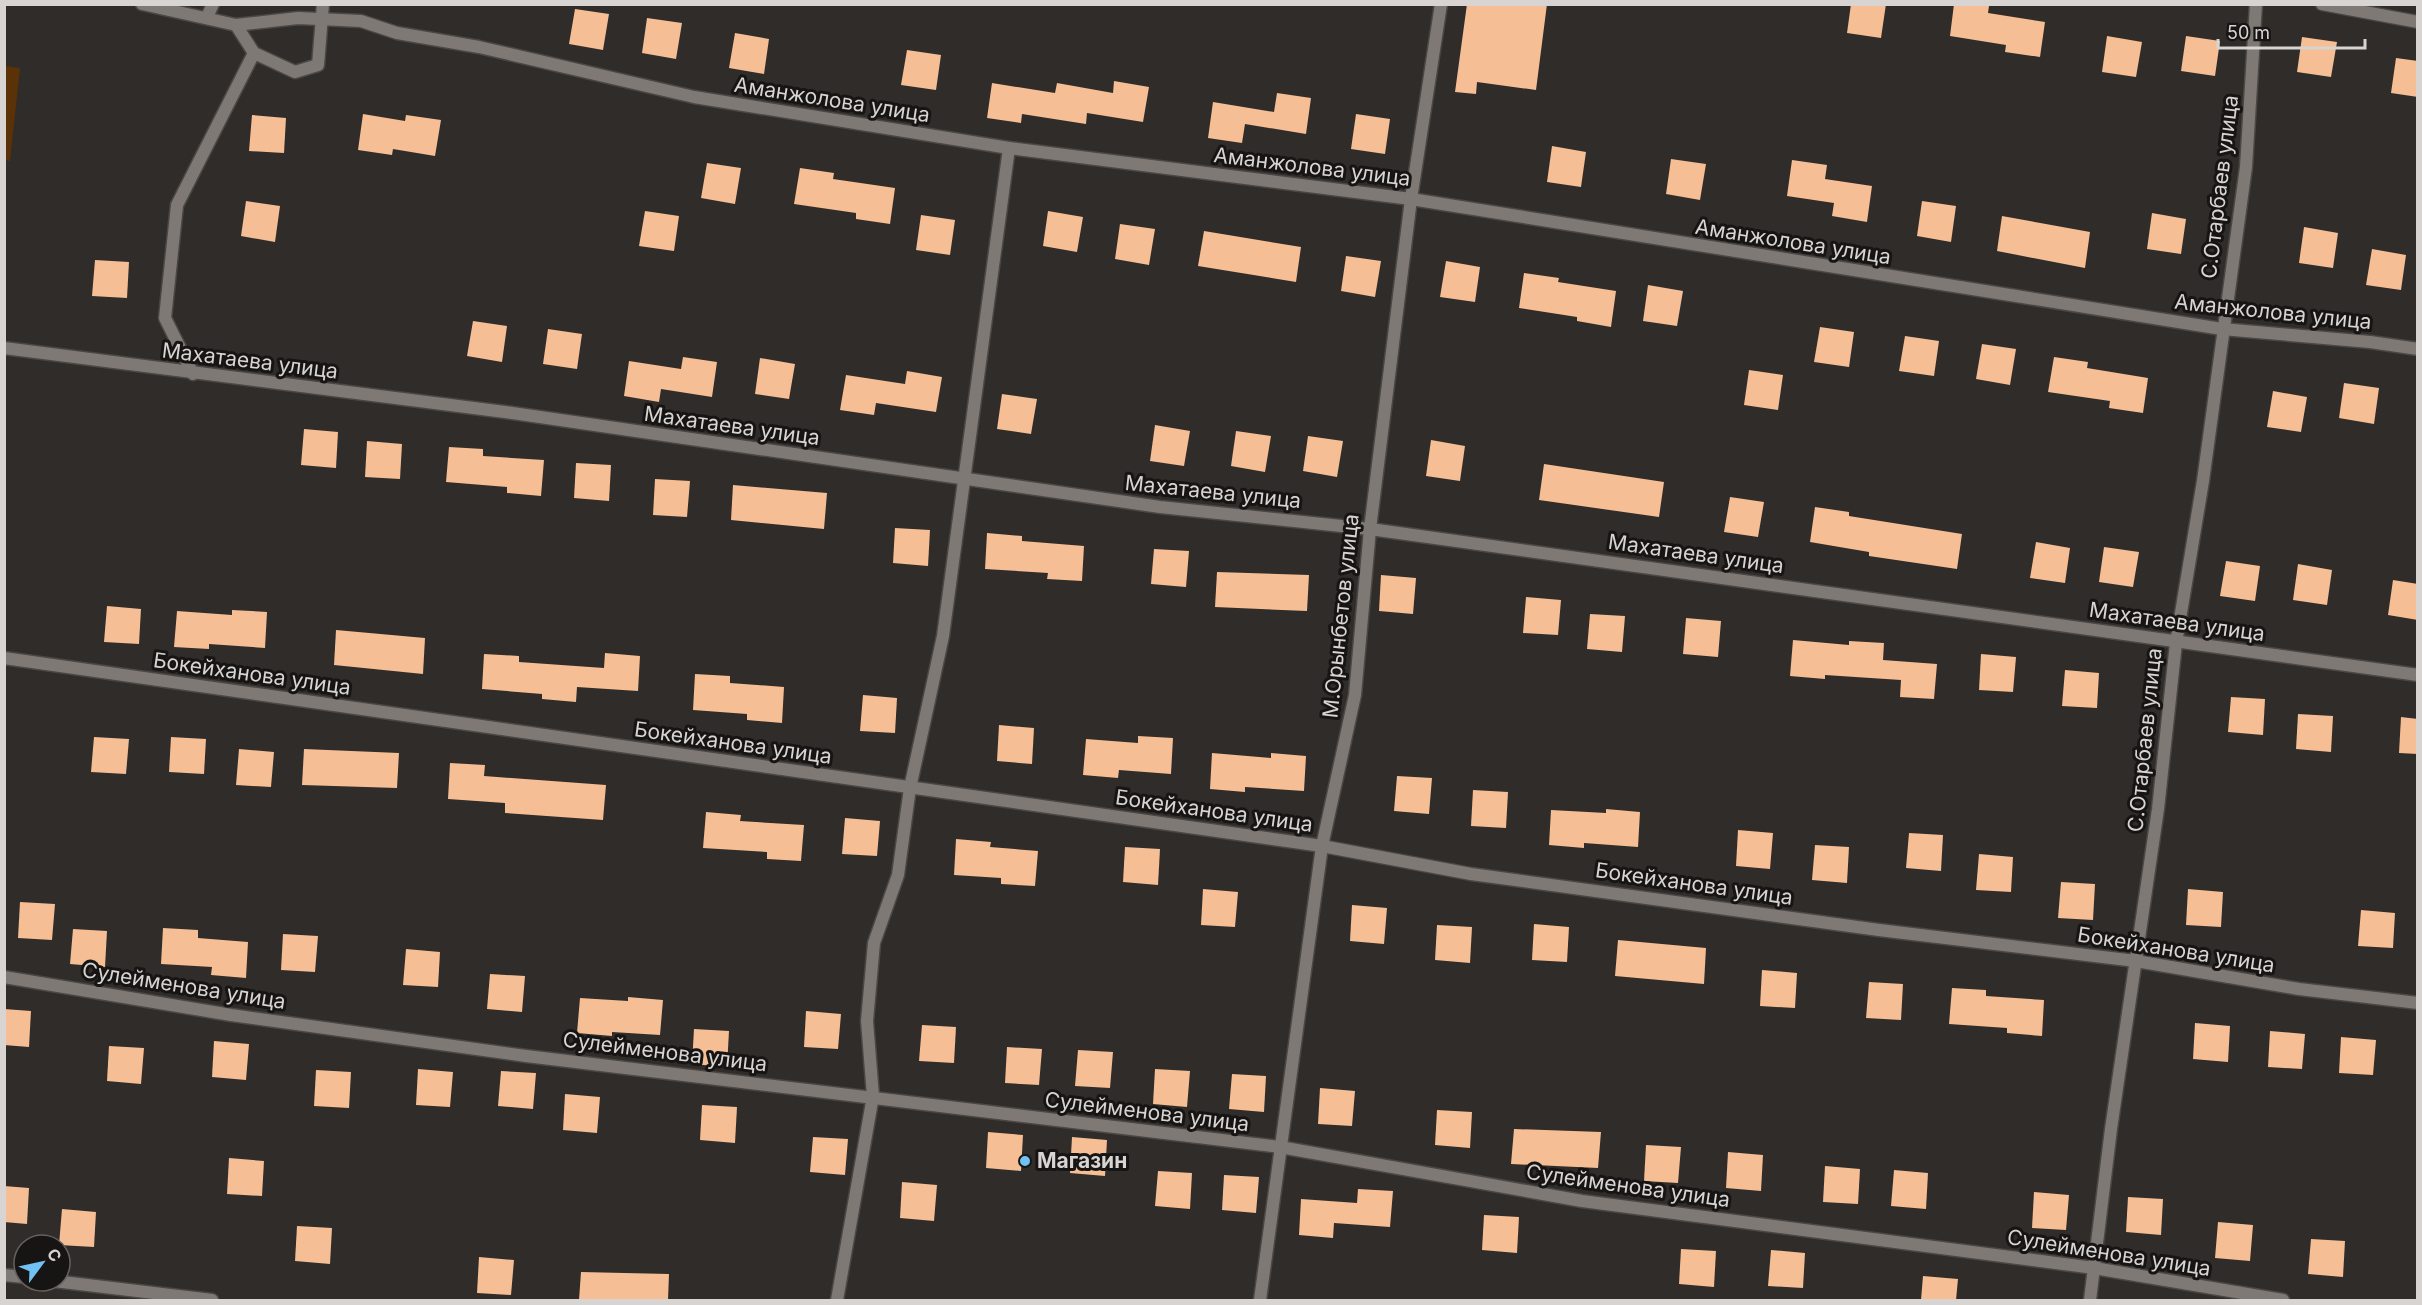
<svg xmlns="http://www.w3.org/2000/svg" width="2422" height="1305" viewBox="0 0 2422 1305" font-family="Inter,sans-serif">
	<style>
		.green { fill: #5b3107 }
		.building { fill: #f5be94 }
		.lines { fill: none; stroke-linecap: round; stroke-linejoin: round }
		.lane-casing { stroke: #4a4744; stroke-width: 15 }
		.street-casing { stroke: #4a4744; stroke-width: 15 }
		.lane { stroke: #7e7975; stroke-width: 12 }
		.street { stroke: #7e7975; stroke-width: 12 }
		.poi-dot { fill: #71c1f5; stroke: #171514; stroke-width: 2 }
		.labels { text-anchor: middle; stroke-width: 6; stroke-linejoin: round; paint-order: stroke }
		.street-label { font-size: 21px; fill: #d7d4d2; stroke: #171514 }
		.poi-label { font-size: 21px; font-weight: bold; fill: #d7d4d2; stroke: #171514; text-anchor: start }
	</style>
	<rect width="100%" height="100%" fill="#302c29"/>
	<!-- green -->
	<path class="green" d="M5 66 20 68 10 161 5 160Z"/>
	<!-- building -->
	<g class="building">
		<path d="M1467 4H1547L1536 90 1477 82 1476 94 1455 92Z"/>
		<path d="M1851 4H1886L1881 38 1847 33Z"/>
		<path d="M1954 4 1989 6 1988 13 2045 22 2040 57 2005 52 2006 45 1950 36Z"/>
		<path d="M575 9 609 14 603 50 569 44Z"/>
		<path d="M647 18 682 23 676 59 642 53Z"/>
		<path d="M735 33 769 39 764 74 729 68Z"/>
		<path d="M2107 36 2142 42 2136 77 2102 72Z"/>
		<path d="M2186 36 2220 41 2215 76 2181 71Z"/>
		<path d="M2302 37 2337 42 2331 77 2297 72Z"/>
		<path d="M907 50 941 55 936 90 901 85Z"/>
		<path d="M2396 58 2418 61V97L2391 93Z"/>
		<path d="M1114 81 1149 87 1143 122 1087 113 1086 124 1022 114 1021 123 987 118 992 83 1055 93 1057 83 1113 93Z"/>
		<path d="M1277 93 1311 98 1306 134 1245 124 1242 143 1208 138 1213 102 1274 112Z"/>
		<path d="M363 114 405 121 406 115 441 120 435 156 393 149 392 155 358 150Z"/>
		<path d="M1356 114 1390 119 1385 154 1351 149Z"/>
		<path d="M252 115 286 118 284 153 249 151Z"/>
		<path d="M1552 146 1586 152 1581 187 1547 182Z"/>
		<path d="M1671 159 1706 164 1700 200 1666 194Z"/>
		<path d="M1792 160 1827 165 1825 179 1872 186 1867 222 1832 216 1834 203 1787 196Z"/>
		<path d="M707 163 741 168 735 204 701 198Z"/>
		<path d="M800 168 834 173 833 179 895 188 890 224 856 219V213L794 204Z"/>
		<path d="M246 201 280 206 275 242 241 236Z"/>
		<path d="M1922 201 1956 206 1951 242 1917 236Z"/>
		<path d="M645 211 679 216 674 251 639 246Z"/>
		<path d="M1048 211 1083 217 1077 252 1043 246Z"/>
		<path d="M2152 213 2186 219 2181 254 2147 249Z"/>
		<path d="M921 215 955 220 950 255 916 250Z"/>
		<path d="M2002 216 2090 232 2085 268 1997 251Z"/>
		<path d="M1120 224 1155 229 1149 265 1115 259Z"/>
		<path d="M2304 227 2338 233 2333 268 2299 263Z"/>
		<path d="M1204 231 1301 247 1296 282 1198 266Z"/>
		<path d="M2372 249 2406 255 2401 290 2366 285Z"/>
		<path d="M1346 256 1381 261 1375 297 1341 291Z"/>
		<path d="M95 260 129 262 127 298 92 296Z"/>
		<path d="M1446 261 1480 267 1475 302 1440 297Z"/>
		<path d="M1524 273 1559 278 1558 282 1616 291 1611 327 1577 321V317L1519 308Z"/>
		<path d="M1648 285 1683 291 1677 326 1643 321Z"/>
		<path d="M473 321 507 326 502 362 467 356Z"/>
		<path d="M1820 327 1854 332 1849 367 1814 362Z"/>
		<path d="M548 329 582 334 577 369 543 364Z"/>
		<path d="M1905 336 1939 341 1934 376 1899 371Z"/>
		<path d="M1982 344 2016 349 2010 385 1976 379Z"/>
		<path d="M683 357 717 362 712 397 661 389 659 402 624 396 629 361 681 369Z"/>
		<path d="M2054 357 2088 362 2087 368 2148 378 2143 413 2109 408 2110 401 2048 392Z"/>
		<path d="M760 358 795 364 789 399 755 394Z"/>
		<path d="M1749 370 1783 375 1778 410 1744 405Z"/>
		<path d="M907 371 942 377 936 412 876 403 874 415 840 410 846 375 905 384Z"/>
		<path d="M2344 383 2379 388 2374 424 2339 418Z"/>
		<path d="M2273 391 2307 397 2301 432 2267 427Z"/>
		<path d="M1002 394 1037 399 1031 434 997 429Z"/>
		<path d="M1155 425 1190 431 1184 466 1150 461Z"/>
		<path d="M304 429 338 432 336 468 301 465Z"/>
		<path d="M1236 431 1271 436 1265 472 1231 466Z"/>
		<path d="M1308 436 1343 441 1337 477 1303 471Z"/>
		<path d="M1431 440 1465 446 1460 481 1426 476Z"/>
		<path d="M367 441 402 444 400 479 365 477Z"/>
		<path d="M449 447 483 449V456L544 460 541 496 507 493V487L446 482Z"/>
		<path d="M576 463 611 465 609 501 574 498Z"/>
		<path d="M1544 464 1664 482 1659 517 1539 500Z"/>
		<path d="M655 479 690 481 687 517 653 515Z"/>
		<path d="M733 485 827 493 824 529 731 520Z"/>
		<path d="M1730 497 1764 502 1758 537 1724 532Z"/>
		<path d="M1815 507 1849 512V516L1962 534 1957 569 1869 556V552L1810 542Z"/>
		<path d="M895 528 930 530 928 566 893 563Z"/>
		<path d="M987 533 1022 536V541L1084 546 1082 581 1047 579 1048 573 985 569Z"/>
		<path d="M2036 542 2070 548 2065 583 2030 578Z"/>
		<path d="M2104 547 2139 552 2133 587 2099 582Z"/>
		<path d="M1154 549 1189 551 1186 587 1151 584Z"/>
		<path d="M2226 561 2260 566 2255 601 2220 596Z"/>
		<path d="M2298 564 2332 570 2327 605 2293 600Z"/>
		<path d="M1217 572 1309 575 1307 611 1215 607Z"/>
		<path d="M1381 575 1416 578 1413 614 1379 611Z"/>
		<path d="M2393 580 2418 584V620L2388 615Z"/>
		<path d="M1526 597 1561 600 1558 635 1523 633Z"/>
		<path d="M107 606 141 609 139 644 104 642Z"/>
		<path d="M232 610 267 612 265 648 209 644V649L174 647 177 611 232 615Z"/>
		<path d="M1590 614 1625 616 1622 652 1587 649Z"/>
		<path d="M1686 618 1721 621 1718 657 1683 654Z"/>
		<path d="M336 630 425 638 423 674 334 665Z"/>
		<path d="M1793 640 1849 645V641L1884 643 1883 660 1937 664 1934 699 1900 697 1901 680 1825 675V679L1790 676Z"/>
		<path d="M605 653 640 656 638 691 577 687 576 702 542 699V694L482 689 484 654 519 656V662L604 668Z"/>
		<path d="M1981 654 2016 657 2013 692 1979 690Z"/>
		<path d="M2065 670 2099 673 2097 708 2062 706Z"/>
		<path d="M695 674 730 676V683L784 687 782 723 747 720V714L693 710Z"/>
		<path d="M863 695 897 698 895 733 860 731Z"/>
		<path d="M2231 697 2265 699 2263 735 2228 732Z"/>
		<path d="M2298 714 2333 716 2331 752 2296 749Z"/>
		<path d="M2401 717 2418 719V754L2399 753Z"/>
		<path d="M999 725 1034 728 1032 764 997 761Z"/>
		<path d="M1138 736 1173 738 1171 774 1119 770 1118 778 1083 775 1086 739 1138 743Z"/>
		<path d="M94 737 129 739 126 774 91 772Z"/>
		<path d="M171 737 206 739 204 774 169 772Z"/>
		<path d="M239 749 274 752 271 787 236 785Z"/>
		<path d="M304 749 399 753 397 788 302 785Z"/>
		<path d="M1212 753 1271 758V753L1306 756 1304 791 1245 787V792L1210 789Z"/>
		<path d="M450 763 485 765 484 776 606 785 603 820 505 813V803L448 799Z"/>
		<path d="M1397 776 1432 778 1429 814 1394 811Z"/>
		<path d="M1473 790 1508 792 1506 828 1471 826Z"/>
		<path d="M1606 809 1640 812 1638 847 1584 843V848L1549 845 1551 810 1606 813Z"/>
		<path d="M706 812 741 815 740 821 804 825 801 861 767 859V852L703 848Z"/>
		<path d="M845 818 880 821 877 856 842 854Z"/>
		<path d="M1738 830 1773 833 1770 869 1736 866Z"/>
		<path d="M1909 833 1943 835 1941 871 1906 868Z"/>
		<path d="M956 839 991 842 990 847 1038 851 1035 886 1001 884V878L954 875Z"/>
		<path d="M1815 845 1849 847 1847 883 1812 880Z"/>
		<path d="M1125 847 1160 849 1158 885 1123 882Z"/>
		<path d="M1979 854 2013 857 2011 892 1976 890Z"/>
		<path d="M2061 882 2095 884 2093 920 2058 918Z"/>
		<path d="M1203 889 1238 892 1235 927 1201 925Z"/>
		<path d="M2188 889 2223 892 2221 927 2186 925Z"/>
		<path d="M20 902 55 904 52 940 18 938Z"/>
		<path d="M1352 905 1387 908 1384 944 1350 941Z"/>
		<path d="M2361 910 2395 913 2393 948 2358 946Z"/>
		<path d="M1534 924 1569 927 1567 962 1532 960Z"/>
		<path d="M1437 925 1472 927 1470 963 1435 960Z"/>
		<path d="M163 928 198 930V938L248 942 246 978 211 975 212 967 161 964Z"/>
		<path d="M73 929 107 931 105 967 70 964Z"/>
		<path d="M283 934 318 936 315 972 281 970Z"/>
		<path d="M1618 940 1706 948 1704 984 1615 976Z"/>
		<path d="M406 949 440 952 438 987 403 985Z"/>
		<path d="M1762 970 1797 973 1795 1008 1760 1006Z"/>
		<path d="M490 974 525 976 522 1012 487 1009Z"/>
		<path d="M1869 982 1903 984 1901 1020 1866 1018Z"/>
		<path d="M1952 988 1986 990V996L2044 1000 2042 1036 2007 1033V1028L1949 1024Z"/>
		<path d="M628 997 663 1000 660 1035 612 1032V1036L577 1033 580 998 628 1001Z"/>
		<path d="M4 1009 31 1011 29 1047 4 1045Z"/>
		<path d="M806 1011 841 1014 838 1049 804 1047Z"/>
		<path d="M2195 1023 2230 1026 2228 1062 2193 1059Z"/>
		<path d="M922 1025 956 1027 954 1063 919 1061Z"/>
		<path d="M694 1029 729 1031 727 1067 692 1064Z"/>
		<path d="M2270 1031 2305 1034 2302 1069 2268 1067Z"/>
		<path d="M2341 1037 2376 1040 2373 1075 2339 1073Z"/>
		<path d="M214 1041 249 1044 246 1080 212 1077Z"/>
		<path d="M109 1046 144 1048 141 1084 107 1081Z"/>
		<path d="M1007 1047 1042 1049 1039 1085 1005 1083Z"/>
		<path d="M1078 1050 1113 1052 1110 1088 1075 1086Z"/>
		<path d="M418 1069 453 1072 450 1107 416 1105Z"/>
		<path d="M1155 1069 1190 1071 1187 1107 1153 1104Z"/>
		<path d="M316 1070 351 1072 349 1108 314 1106Z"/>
		<path d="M501 1071 536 1073 533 1109 498 1106Z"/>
		<path d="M1232 1074 1266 1076 1264 1112 1229 1109Z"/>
		<path d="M1320 1088 1355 1091 1352 1126 1318 1124Z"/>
		<path d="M565 1094 600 1097 597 1133 563 1130Z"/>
		<path d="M702 1105 737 1107 735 1143 700 1140Z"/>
		<path d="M1437 1110 1472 1112 1470 1148 1435 1145Z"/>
		<path d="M1514 1129 1601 1132 1598 1168 1511 1164Z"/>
		<path d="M988 1132 1023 1135 1021 1171 986 1168Z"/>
		<path d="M813 1137 848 1139 845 1175 810 1172Z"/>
		<path d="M1072 1137 1107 1140 1105 1176 1070 1173Z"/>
		<path d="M1646 1145 1681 1147 1678 1183 1644 1181Z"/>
		<path d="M1728 1152 1763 1155 1761 1191 1726 1188Z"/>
		<path d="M229 1158 264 1161 262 1196 227 1194Z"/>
		<path d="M1825 1166 1860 1169 1858 1204 1823 1202Z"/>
		<path d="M1894 1170 1928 1173 1926 1209 1891 1206Z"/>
		<path d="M1158 1171 1192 1173 1190 1209 1155 1206Z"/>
		<path d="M1224 1175 1259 1177 1256 1213 1222 1210Z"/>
		<path d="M902 1182 937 1185 934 1221 900 1218Z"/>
		<path d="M4 1186 29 1188 27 1224 4 1222Z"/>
		<path d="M1358 1189 1393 1191 1390 1227 1334 1223 1333 1238 1299 1235 1301 1199 1357 1203Z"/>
		<path d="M2034 1192 2069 1195 2066 1230 2032 1228Z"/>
		<path d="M2128 1197 2163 1199 2161 1235 2126 1232Z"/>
		<path d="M62 1209 96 1212 94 1247 59 1245Z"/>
		<path d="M1484 1215 1519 1217 1517 1253 1482 1250Z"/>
		<path d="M2218 1222 2253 1225 2250 1261 2215 1258Z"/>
		<path d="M297 1226 332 1228 330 1264 295 1261Z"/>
		<path d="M2311 1239 2345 1241 2343 1277 2308 1274Z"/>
		<path d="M1681 1249 1716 1251 1714 1287 1679 1284Z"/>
		<path d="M1771 1250 1805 1253 1803 1288 1768 1286Z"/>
		<path d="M479 1257 514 1260 511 1295 477 1293Z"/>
		<path d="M581 1272 669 1274 668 1300H579Z"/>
		<path d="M1923 1276 1958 1279 1956 1300H1921Z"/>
	</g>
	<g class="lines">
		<!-- lane casing -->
		<g class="lane-casing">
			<g id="lane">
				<path d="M207 17 213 4"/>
				<path d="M236 25 254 53 295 72 318 65 323 4"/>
				<path d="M193 374 165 318 177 205 254 53"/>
				<path d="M837 1300 873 1096 867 1021 874 943 898 875 910 788 943 636 1009 148"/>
			</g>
		</g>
		<!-- street casing -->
		<g class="street-casing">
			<g id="street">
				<path d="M142 4 236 25 298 18 361 21 397 33 479 47 694 97 1009 148 1411 199 2222 329 2370 342 2418 349"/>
				<path d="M2322 4 2418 22"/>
				<path d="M4 348 505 412 1160 507 1370 529 2418 675"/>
				<path d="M4 658 1322 846 1471 874 1879 930 2136 961 2299 989 2418 1003"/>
				<path d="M4 977 231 1015 526 1056 1280 1147 1582 1201 2094 1268 2283 1300"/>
				<path d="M4 1275 24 1277"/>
				<path d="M54 1281 212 1300"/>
				<path d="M1260 1300 1322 846 1355 695 1370 529 1411 199 1441 4"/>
				<path d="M2090 1300 2111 1129 2158 809 2176 643 2203 481 2246 167 2256 4"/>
			</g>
		</g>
		<!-- lane -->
		<use href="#lane" class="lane"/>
		<!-- street -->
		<use href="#street" class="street"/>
	</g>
	<!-- markers -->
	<circle class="poi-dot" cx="1025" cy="1161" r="6"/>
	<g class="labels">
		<!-- street labels -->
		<g class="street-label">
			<text transform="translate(832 100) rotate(9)" y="7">Аманжолова улица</text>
			<text transform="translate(1312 167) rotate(7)" y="7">Аманжолова улица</text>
			<text transform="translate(2220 187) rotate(-83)" y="7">С.Отарбаев улица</text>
			<text transform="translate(1793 242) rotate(9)" y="7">Аманжолова улица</text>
			<text transform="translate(2273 312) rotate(6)" y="7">Аманжолова улица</text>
			<text transform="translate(250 361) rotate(7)" y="7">Махатаева улица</text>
			<text transform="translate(732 426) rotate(8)" y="7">Махатаева улица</text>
			<text transform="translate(1213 492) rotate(6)" y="7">Махатаева улица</text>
			<text transform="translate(1696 554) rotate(8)" y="7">Махатаева улица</text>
			<text transform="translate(1341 616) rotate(-84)" y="7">М.Орынбетов улица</text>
			<text transform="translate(2177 622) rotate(8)" y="7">Махатаева улица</text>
			<text transform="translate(252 674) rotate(8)" y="7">Бокейханова улица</text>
			<text transform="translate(2145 740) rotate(-84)" y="7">С.Отарбаев улица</text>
			<text transform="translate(733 743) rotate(8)" y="7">Бокейханова улица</text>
			<text transform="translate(1214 811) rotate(8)" y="7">Бокейханова улица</text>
			<text transform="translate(1694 884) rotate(8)" y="7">Бокейханова улица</text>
			<text transform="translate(2176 950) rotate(9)" y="7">Бокейханова улица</text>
			<text transform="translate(184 986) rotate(9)" y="7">Сулейменова улица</text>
			<text transform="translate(665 1052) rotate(7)" y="7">Сулейменова улица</text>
			<text transform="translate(1147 1112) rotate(7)" y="7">Сулейменова улица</text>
			<text transform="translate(1628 1186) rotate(8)" y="7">Сулейменова улица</text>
			<text transform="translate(2109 1253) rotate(9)" y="7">Сулейменова улица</text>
		</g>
		<!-- poi labels -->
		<g class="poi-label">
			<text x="1037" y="1168">Магазин</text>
		</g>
	</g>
	<!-- border -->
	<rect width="2422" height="1305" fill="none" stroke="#d7d4d2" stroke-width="12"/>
	<!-- north arrow -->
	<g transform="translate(42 1263) rotate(57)"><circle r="28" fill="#171514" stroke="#646160" stroke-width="1.5"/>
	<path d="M0-4.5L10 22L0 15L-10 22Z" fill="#71c1f5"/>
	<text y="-9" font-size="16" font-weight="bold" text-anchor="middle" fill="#d7d4d2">С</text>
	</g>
	<!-- scale -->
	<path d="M2218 39v9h147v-9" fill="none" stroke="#d7d4d2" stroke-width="3"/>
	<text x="2227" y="39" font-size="18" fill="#d7d4d2" stroke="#171514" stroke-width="4.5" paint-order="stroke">50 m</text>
</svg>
